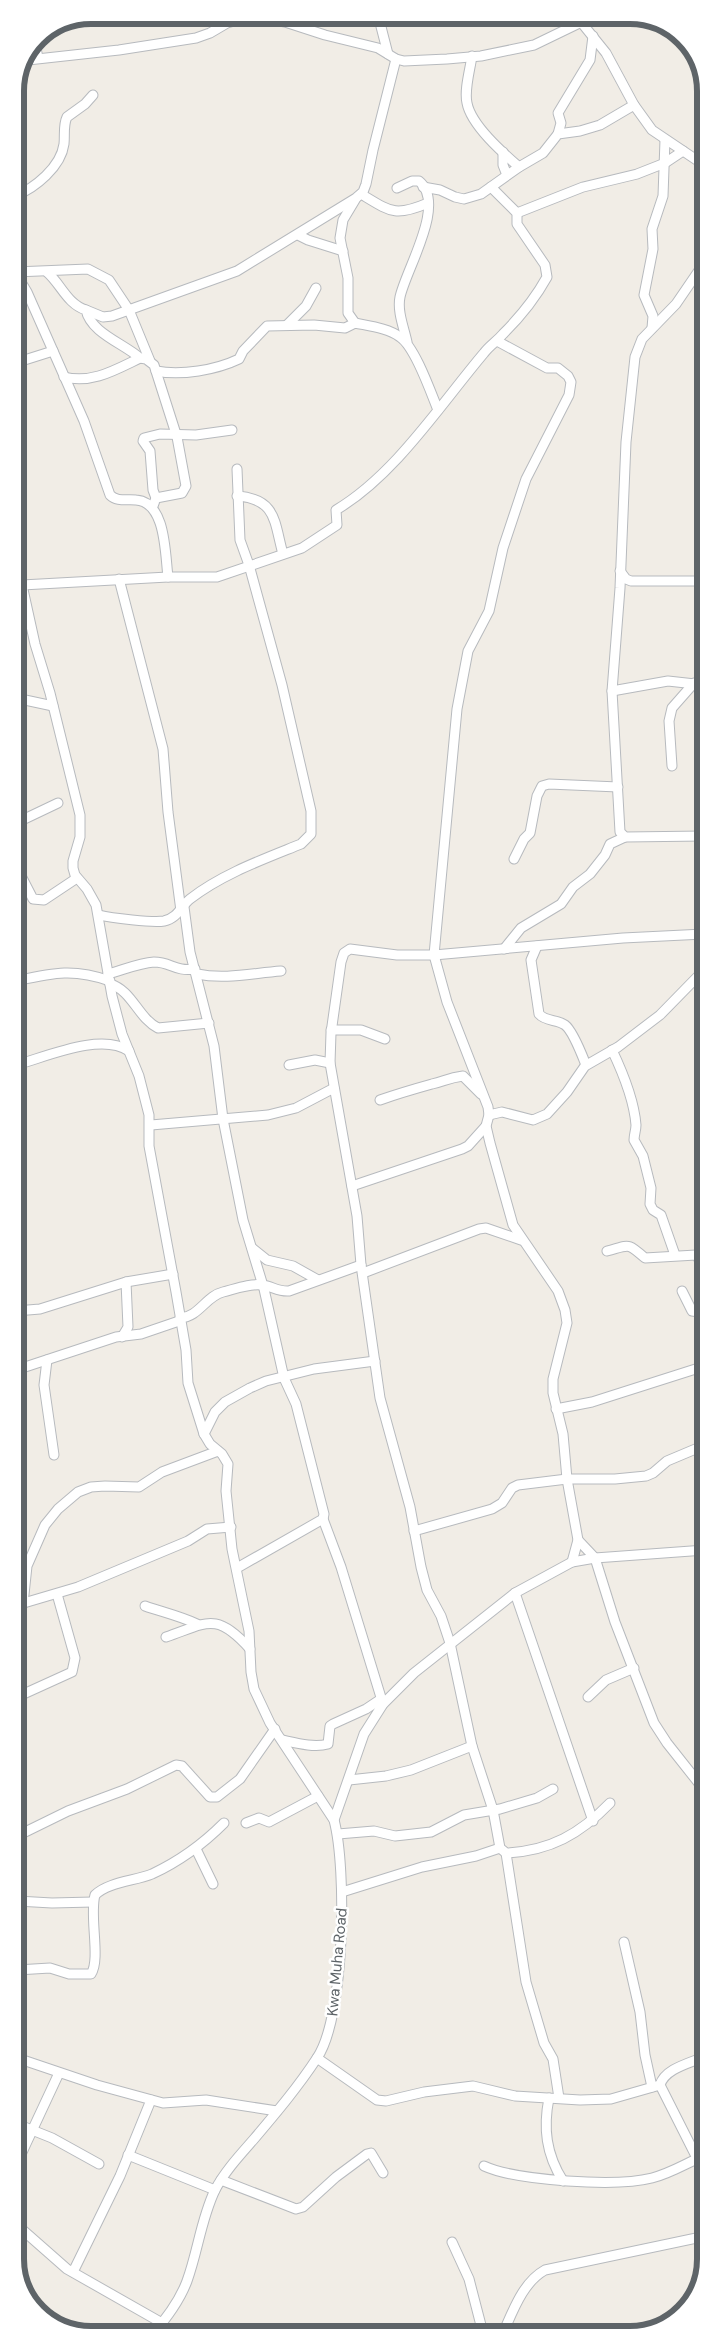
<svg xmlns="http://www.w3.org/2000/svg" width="721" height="2350" viewBox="0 0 721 2350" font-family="'DM Sans',sans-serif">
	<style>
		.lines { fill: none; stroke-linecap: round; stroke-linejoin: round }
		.minor-casing { stroke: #b7babe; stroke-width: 11 }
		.minor { stroke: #fff; stroke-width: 9 }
		.labels { text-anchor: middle; stroke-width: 5; stroke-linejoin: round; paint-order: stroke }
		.street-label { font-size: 15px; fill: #5e6468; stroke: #fff }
		.rim { fill: none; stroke: #5e6468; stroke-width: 6 }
	</style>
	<rect width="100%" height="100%" fill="#f1ede6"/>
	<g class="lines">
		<!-- minor casing -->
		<g class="minor-casing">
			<g id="minor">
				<path d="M378 15 388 54"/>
				<path d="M581 22 606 53 634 105 652 130 704 165"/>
				<path d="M35 43 38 58"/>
				<path d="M472 56C470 70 464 90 467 103 471 125 503 153 519 167"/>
				<path d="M28 60 119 50 196 38 210 33 227 23 252 16 285 22 325 35 378 48 396 59 404 61 447 59 481 56 534 45 596 15"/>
				<path d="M558 134 561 123 558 113 590 60 593 36"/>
				<path d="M503 152V165L507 175"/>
				<path d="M423 187 440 190 455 197 464 199 481 194 519 167 543 153 558 134 580 131 600 125 634 105"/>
				<path d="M397 188 412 181H419C447 204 406 269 400 297 397 311 404 328 407 342"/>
				<path d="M361 194C391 212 395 217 428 203"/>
				<path d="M15 196C35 188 61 167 64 144 65 135 63 125 67 117L85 104 93 95"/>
				<path d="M517 213 583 187 637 174 665 163 683 151"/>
				<path d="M298 235 308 240 343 251"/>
				<path d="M704 263 676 304 642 339 635 357 626 442 620 588 612 691 620 832 625 837 704 836"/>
				<path d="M15 272 27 292 84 421 110 495C117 502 127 499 136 500 166 502 165 553 168 577"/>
				<path d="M15 272 88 269 109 280 129 310 150 361"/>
				<path d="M47 272C61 284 67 304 86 310 91 333 123 343 140 358"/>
				<path d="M86 310 103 317 112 316 237 271 356 198 363 192 366 184 373 150 396 59"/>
				<path d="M355 323 348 313V278L340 238 343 220 355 200"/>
				<path d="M287 325 306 306 316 288"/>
				<path d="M652 328 653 316 644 295 653 249 652 229 663 196 665 140"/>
				<path d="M497 341 547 368H558L568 376 571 382 569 395 526 479 503 548 489 611 468 651 457 709 434 955 447 1002 488 1107 489 1115 486 1126 490 1143 513 1225 558 1291 565 1310 567 1323 553 1379V1393L563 1434 567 1479 578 1540 572 1562"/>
				<path d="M15 363 53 351"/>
				<path d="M156 371C181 376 216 370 239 359L243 351 267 326 314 325 345 328 355 323C369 326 388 328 400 337 415 347 431 393 438 410"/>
				<path d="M64 377C92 384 115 370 140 358L146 359 154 365 177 437 186 486 182 493 156 498 153 506"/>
				<path d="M237 496C277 499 274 522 283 554"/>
				<path d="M156 498 153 490 150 451 143 441 144 438 160 434 196 435 232 430"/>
				<path d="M16 567 22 585 35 644 50 693 80 815V837L73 861V868L75 875 87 889 96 905 112 996 122 1034 139 1076 149 1115V1146L176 1292 186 1350 188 1383 204 1434 210 1444 222 1454 228 1464 226 1491 232 1549 249 1631 251 1672 254 1689 270 1723 334 1820C347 1869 345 2017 317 2058 298 2087 276 2113 254 2139 240 2155 225 2171 215 2190 201 2219 198 2251 187 2281 180 2300 166 2319 152 2335"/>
				<path d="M620 571 626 579 631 581H704"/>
				<path d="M119 579 163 749 168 812 181 911"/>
				<path d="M22 585 168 577H217L302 548 337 525 336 510C395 475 440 405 484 353 489 346 497 341 503 334 519 318 536 297 547 277L545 265 517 224V213L491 187"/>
				<path d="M612 691 668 681 704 685"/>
				<path d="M16 695 25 700 53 706"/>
				<path d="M672 766 669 721 672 708 694 683"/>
				<path d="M16 823 58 803"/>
				<path d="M514 859 524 839 530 833 537 796 542 786 549 784 618 787"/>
				<path d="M16 866 33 899 44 900 77 878"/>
				<path d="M184 907 190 952 214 1046 223 1119 243 1220 264 1289 284 1378 296 1404 324 1514 323 1519 237 1568"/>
				<path d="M99 915C111 918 153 923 164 921 178 918 181 906 190 899 222 874 264 859 301 844L311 834V811L282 685 249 565 240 540 237 469"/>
				<path d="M537 946 531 960 539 1014C546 1022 557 1019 565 1025 573 1031 582 1055 586 1065"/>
				<path d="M504 949 521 928 561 904 573 887 590 874 605 855 610 844 625 837"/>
				<path d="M108 974C123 970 139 963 154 962 171 962 175 972 195 969"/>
				<path d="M197 974C225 980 253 973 281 971"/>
				<path d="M16 981C53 973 73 968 110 981"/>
				<path d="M110 984C132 990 138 1018 158 1028L209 1023"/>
				<path d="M331 1030H361L385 1039"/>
				<path d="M612 1050C623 1073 634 1099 636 1125 636 1130 634 1135 634 1140L643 1156 651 1188 650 1204 653 1210 661 1215 675 1255"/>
				<path d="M16 1065C46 1057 101 1032 129 1051"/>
				<path d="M289 1065 315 1060 330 1063"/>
				<path d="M380 1100C397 1094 414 1089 432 1084 445 1081 448 1078 463 1076L481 1094"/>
				<path d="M489 1115 502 1112 533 1120 547 1114 567 1092 585 1066 618 1047 660 1015 705 969"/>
				<path d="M151 1125 268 1115 296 1108 334 1088"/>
				<path d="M352 1186 462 1149 468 1146 486 1126"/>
				<path d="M252 1248 267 1260 293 1266 318 1280"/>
				<path d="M607 1251C630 1245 627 1242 645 1258L696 1255 705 1268"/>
				<path d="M16 1269 20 1236"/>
				<path d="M363 1273 479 1229 486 1228 521 1240"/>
				<path d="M682 1291 692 1311 699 1312 705 1320"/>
				<path d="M16 1311 40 1309 126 1282 173 1274"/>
				<path d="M180 1318C199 1317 206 1296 223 1292 235 1289 251 1283 262 1285 272 1286 278 1292 289 1291L361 1265"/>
				<path d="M122 1337 128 1327 126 1282"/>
				<path d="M47 1360 44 1385 54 1455"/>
				<path d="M16 1370 116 1337 141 1334 179 1321"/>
				<path d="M556 1409 592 1402 705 1366"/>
				<path d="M204 1434 215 1412 225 1402 250 1388 266 1381 314 1369 375 1361"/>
				<path d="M323 1519 341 1567 383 1704"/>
				<path d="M414 1531 492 1509 502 1503 512 1488 518 1485 567 1479H615L646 1476 653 1473 667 1461 705 1445"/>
				<path d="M578 1540 595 1558 615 1622 654 1723 667 1743 705 1791"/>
				<path d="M515 1593 593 1821"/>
				<path d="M23 1604 27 1566 45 1525 58 1509 78 1492 91 1487 105 1486 139 1487 162 1472 218 1451"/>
				<path d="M17 1605 78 1587 188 1541 207 1529 231 1527"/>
				<path d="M145 1606C162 1612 180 1616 197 1624"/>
				<path d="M166 1637C207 1623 216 1611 250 1649"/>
				<path d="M17 1697 72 1672 75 1658 57 1594"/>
				<path d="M588 1697 606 1680 634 1668"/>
				<path d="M282 1740C296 1743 314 1748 328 1744L330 1726 333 1724 366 1709 381 1699"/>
				<path d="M349 1780 386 1776 411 1770 472 1746"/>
				<path d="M610 1803C580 1834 550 1851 506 1853L500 1848 493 1810 472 1746 450 1643 441 1616 427 1590 421 1567 410 1507 380 1398 361 1265 357 1216 330 1063 331 1033 341 962 344 953 350 949 397 955H434L623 938 704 934"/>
				<path d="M334 1820 364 1734 383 1704 414 1673 515 1593 572 1562 595 1558 705 1550"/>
				<path d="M246 1823 259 1818 269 1822 318 1796"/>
				<path d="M338 1834 374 1831 395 1836 431 1832 464 1815 500 1809 537 1798 553 1789"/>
				<path d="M17 1836 68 1811 127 1789 176 1765 182 1766 210 1797H217L240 1779 275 1729"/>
				<path d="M196 1849 213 1884"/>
				<path d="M506 1853 526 1982 544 2043 553 2059 559 2098"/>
				<path d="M342 1892 422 1867 476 1856 500 1848"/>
				<path d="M17 1901 52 1903 93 1902"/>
				<path d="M624 1942 640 2012 645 2055 652 2087"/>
				<path d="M17 1970 50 1968 69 1974H91C101 1959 89 1916 95 1895 108 1882 135 1881 152 1874 180 1861 203 1844 224 1823"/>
				<path d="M706 2056C691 2063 665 2068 660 2085L706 2176"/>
				<path d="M17 2058 97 2085 163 2103 206 2100 277 2111"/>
				<path d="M317 2058 377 2100 386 2101 424 2092 473 2086 515 2096 580 2100 611 2099 660 2085"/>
				<path d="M549 2098C543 2128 546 2154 563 2181"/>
				<path d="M17 2124 52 2138 99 2164"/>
				<path d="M128 2155 215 2190"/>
				<path d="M17 2163 59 2073"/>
				<path d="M484 2166C517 2181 617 2187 652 2178 672 2173 688 2162 706 2155"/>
				<path d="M221 2180 296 2209 303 2207 336 2177 367 2154 371 2153 383 2173"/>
				<path d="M17 2225 67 2269 162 2323"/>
				<path d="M452 2242 469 2279 483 2333"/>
				<path d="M73 2272 120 2176 151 2100"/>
				<path d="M648 2332H650"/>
				<path d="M503 2333C513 2311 523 2282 545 2270L706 2236"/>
			</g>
		</g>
		<!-- minor -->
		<use href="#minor" class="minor"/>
	</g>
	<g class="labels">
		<!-- street labels -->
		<g class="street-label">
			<text transform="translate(337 1962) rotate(-85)" y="5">Kwa Muha Road</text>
		</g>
	</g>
	<!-- crop -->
	<path d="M0 0H721V2350H0ZM91 24H630A67 67 0 0 1 697 91V2259A67 67 0 0 1 630 2326H91A67 67 0 0 1 24 2259V91A67 67 0 0 1 91 24Z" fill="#fff" fill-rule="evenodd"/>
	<path class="rim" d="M91 24H630A67 67 0 0 1 697 91V2259A67 67 0 0 1 630 2326H91A67 67 0 0 1 24 2259V91A67 67 0 0 1 91 24Z"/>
</svg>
